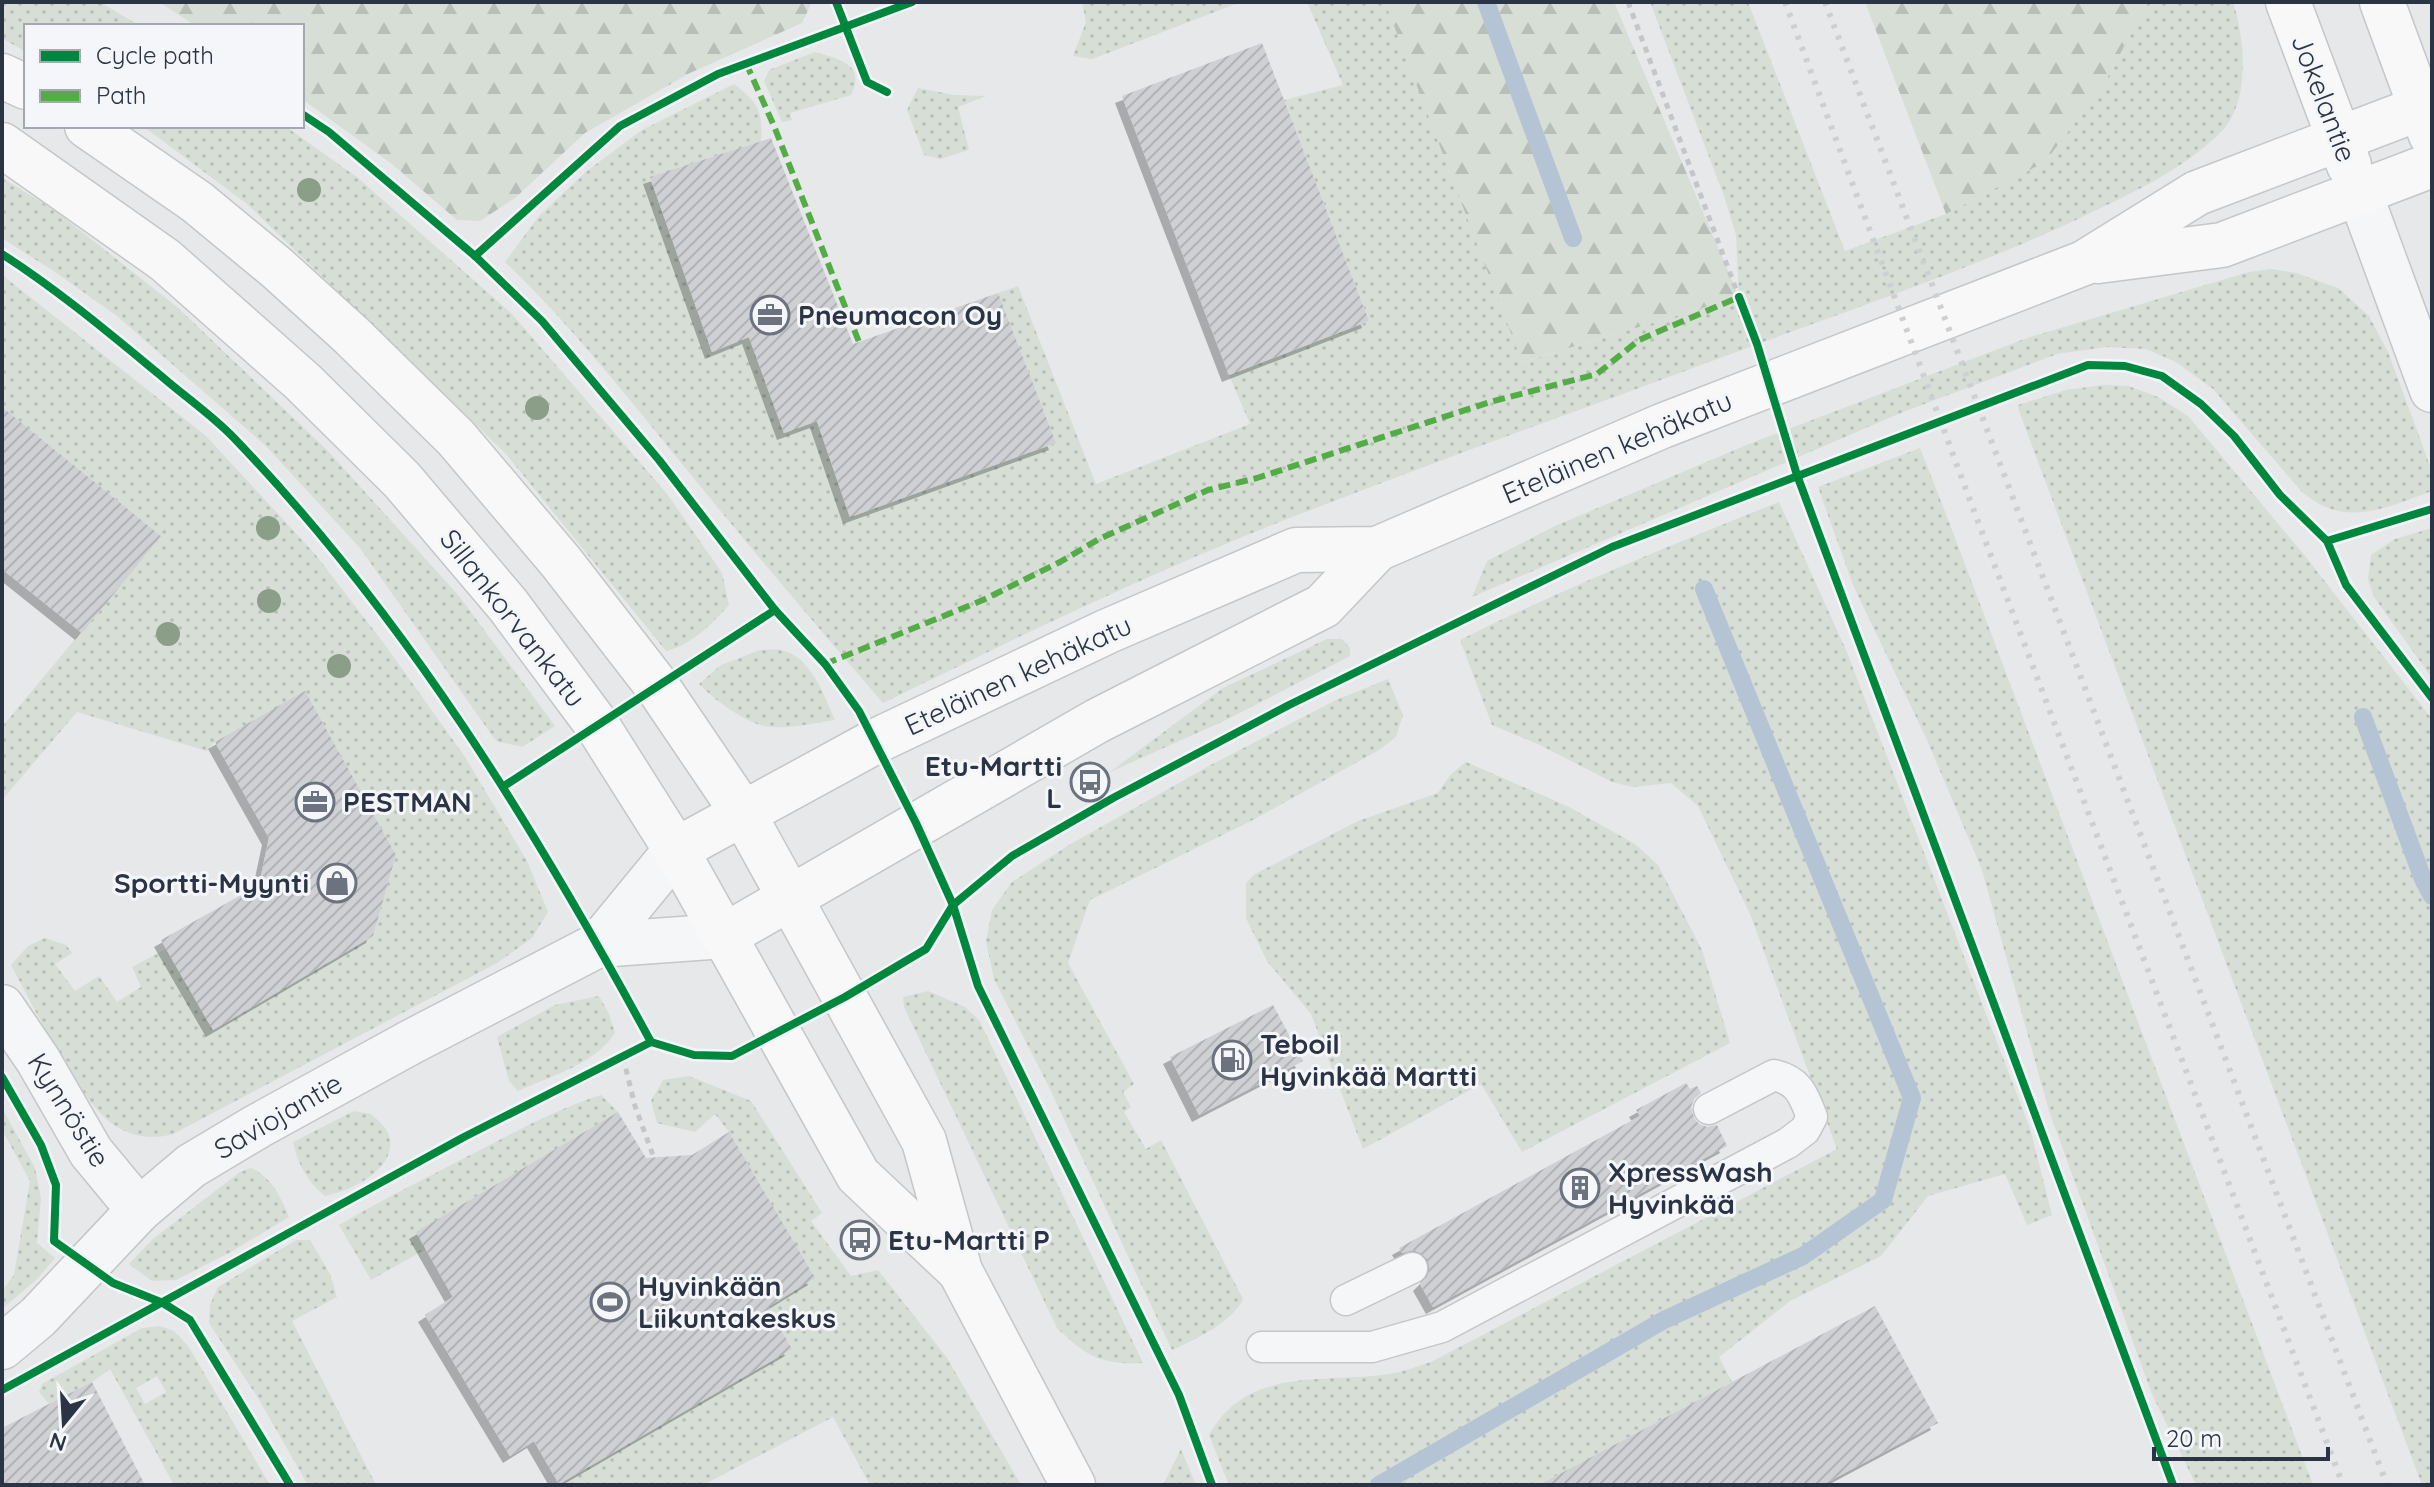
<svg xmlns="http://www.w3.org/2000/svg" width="2434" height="1487" viewBox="0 0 2434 1487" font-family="Quicksand,sans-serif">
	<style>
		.grass { fill: url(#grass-dots); fill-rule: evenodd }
		.forest { fill: url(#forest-firs) }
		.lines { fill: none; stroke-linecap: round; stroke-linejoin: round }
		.stream { stroke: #b4c4d5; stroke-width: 18 }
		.building { fill: url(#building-hatch); filter: url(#shadow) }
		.service-casing { stroke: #c4c6c8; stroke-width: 33 }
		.minor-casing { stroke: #c4c6c8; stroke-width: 47 }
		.tertiary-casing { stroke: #c4c6c8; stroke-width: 47 }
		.secondary-casing { stroke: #c4c6c8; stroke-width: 47 }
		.path { stroke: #c5c6ca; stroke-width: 5; stroke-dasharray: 6 6; stroke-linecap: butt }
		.service { stroke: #f5f6f7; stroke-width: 30 }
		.minor { stroke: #f5f6f7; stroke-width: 44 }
		.tertiary { stroke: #f5f6f7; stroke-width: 44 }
		.secondary { stroke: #f8f8f8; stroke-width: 44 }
		.rail { stroke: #cecfd2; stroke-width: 6; stroke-dasharray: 4 8; stroke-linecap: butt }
		.quiet { stroke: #54ac47; stroke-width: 6; stroke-dasharray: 12 6; stroke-linecap: butt }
		.cycleway-casing { stroke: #f4f6f9; stroke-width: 13 }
		.cycleway { stroke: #00873e; stroke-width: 8 }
		.tree { fill: #8a9e88 }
		.labels { text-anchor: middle; stroke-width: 6; stroke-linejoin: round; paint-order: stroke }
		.street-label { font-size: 28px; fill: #2b3445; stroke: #f4f6f9 }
		.poi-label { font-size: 28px; font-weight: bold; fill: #2b3445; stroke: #f4f6f9; text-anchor: start }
	</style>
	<defs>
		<pattern id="grass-dots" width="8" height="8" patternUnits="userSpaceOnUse" patternTransform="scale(2)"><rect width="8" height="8" fill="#d6ded6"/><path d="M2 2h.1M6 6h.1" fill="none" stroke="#b8bfb9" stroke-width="1.8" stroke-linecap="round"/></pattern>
		<pattern id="forest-firs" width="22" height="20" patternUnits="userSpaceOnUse" patternTransform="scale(2)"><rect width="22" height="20" fill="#d6ded6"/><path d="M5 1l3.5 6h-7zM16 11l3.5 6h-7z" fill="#b8bfb9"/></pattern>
		<pattern id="building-hatch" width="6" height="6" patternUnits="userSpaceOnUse" patternTransform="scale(2)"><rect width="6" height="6" fill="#ced0d3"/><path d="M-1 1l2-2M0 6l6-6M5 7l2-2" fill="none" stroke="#b1b3b6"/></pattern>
		<filter id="shadow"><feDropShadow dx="-7" dy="7" stdDeviation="0" flood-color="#0004"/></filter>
	</defs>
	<rect width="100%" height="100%" fill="#e6e8ea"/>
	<!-- grass -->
	<g class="grass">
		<path d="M2 2H100L140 26H26V52L2 38Z"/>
		<path d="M1082 2H1241L1092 59 1073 56 1086 22Z"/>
		<path d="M1307 2H1385L1523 362 1739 297 1736 235 1724 196 1650 2H1748L1845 251 1946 214 2045 162 2104 84 2148 2H2233C2245 39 2251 102 2221 132 2180 172 2130 194 2078 219 1962 273 1840 313 1720 358 1567 415 1413 469 1262 529 1133 581 1007 642 883 703 815 624 748 545 682 464 625 394 570 324 505 262L539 216 587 171 642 130 734 84C758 103 763 110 761 141L650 178 712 351 749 337 784 433 817 421 849 516 1056 443 998 293 1018 286 1096 484 1250 424 1229 375 1369 321 1284 100 1343 85Z"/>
		<path d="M815 52C838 59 867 64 851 95L790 113 792 120 782 122 764 81 769 70Z"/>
		<path d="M918 88 954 95 986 96 958 107 969 150 940 159 924 155 907 110Z"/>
		<path d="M143 126H285L358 178 512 314 667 494 722 573 729 605C712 624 691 645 666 651L506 454 247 204Z"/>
		<path d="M2 178 53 209 177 307 327 450 459 596 555 726 522 747 496 741 360 548 265 445 117 316 55 272 2 238Z"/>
		<path d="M2272 269 2296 273 2338 288 2369 316 2388 352 2422 444 2432 472V491C2385 508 2345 529 2302 492L2213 389 2176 362 2146 349 2106 347 2057 354 1903 412 1472 597 1487 561 1555 526 1749 444 2027 338 2249 272Z"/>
		<path d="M2 275 206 436 315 554 385 645 465 757 527 861 548 912 532 938 497 963 173 1134C153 1140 132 1137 114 1125 79 1102 33 1005 11 965L28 946 45 938 66 945 72 953 55 964 75 991 99 976 117 1002 141 987 132 967 166 949 213 1029 373 936 396 855 305 692 215 742 207 751 77 712 2 800V727L161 536 2 407Z"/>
		<path d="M2103 385 2128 386 2158 397 2188 416 2305 556 2432 719V1485H2422L2019 411 2018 405 2066 390Z"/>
		<path d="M1920 448 1949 522 2313 1485H2196L2152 1394 2049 1111 1982 870 1927 740 1853 585 1818 487Z"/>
		<path d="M1779 502 1846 650 2030 1128 2052 1215 2027 1225 2005 1174 1928 1196 1881 1256 1790 1301 1719 1357 1732 1382 1539 1485H1229L1209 1435C1248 1365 1323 1384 1389 1374 1403 1372 1418 1366 1431 1362L1837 1149 1750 914 1698 806 1671 783 1633 787 1612 782 1540 745 1492 725 1460 640C1564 588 1672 545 1779 502Z"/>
		<path d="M2432 528V678L2374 597 2368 579 2371 555 2395 539Z"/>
		<path d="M1327 639H1342L1350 648V656L1226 720 1110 772 1223 688Z"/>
		<path d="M760 650C766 650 774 649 780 650 810 654 824 696 835 720 812 723 784 731 761 725 743 721 711 697 699 684L721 665Z"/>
		<path d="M1388 679 1403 715 1396 737 1379 750 1251 821 1090 900 1068 963 1134 1084 1123 1092 1131 1107 1124 1112 1146 1149 1161 1140 1243 1299C1231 1323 1196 1339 1172 1350L1048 1085 994 979 986 941 992 910 1012 882 1069 845 1209 766 1336 700Z"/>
		<path d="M1466 762 1569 807 1635 844 1658 865 1702 950 1730 1043 1522 1152 1481 1084 1363 1149 1311 1014 1267 961 1246 918V883L1255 874 1358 821 1438 793 1451 774Z"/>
		<path d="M928 991 965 1007 979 1020 1143 1363C1101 1365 1086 1356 1057 1328L904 1007 903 997Z"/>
		<path d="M599 996 609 1014 615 1033C595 1064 551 1076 518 1091L509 1081 497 1037 555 1005Z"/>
		<path d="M689 1076 751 1101 822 1213 811 1221 851 1276 878 1270 947 1358 1021 1485H870L833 1417 703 1485H557L792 1349 768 1307 814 1278 729 1132 715 1114 695 1132 657 1123 651 1101 663 1080Z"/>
		<path d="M601 1095 618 1112 417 1232 426 1249 371 1280 339 1225C385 1198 434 1174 482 1149 521 1129 559 1108 601 1095Z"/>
		<path d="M2 1108 35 1168 41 1198 37 1243 55 1258 36 1280 2 1309V1291L14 1275 30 1181 2 1130Z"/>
		<path d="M354 1111 371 1114C376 1119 385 1126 388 1133 401 1168 351 1191 325 1196 307 1182 298 1164 293 1142Z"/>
		<path d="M251 1168C272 1178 280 1196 289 1217L229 1253 176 1280 152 1281 129 1264 153 1239 240 1172Z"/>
		<path d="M296 1240H310L330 1274 337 1297 292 1321 376 1485H308L258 1398 209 1323 210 1305 218 1287Z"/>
		<path d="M160 1326 174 1331 188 1346 270 1485H174L110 1369 92 1382 49 1404 39 1392 42 1384 142 1328ZM157 1376 166 1392 145 1404 136 1388Z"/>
		<path d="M1181 1449 1196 1485H1163Z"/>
	</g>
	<!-- forest -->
	<g class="forest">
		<path d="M159 2H812L802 23 690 73 585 133 515 198 480 221 457 220 392 164 302 99V26H196Z"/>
		<path d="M1385 2H1614L1739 297 1522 362Z"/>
		<path d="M1865 2H2148L2104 84 2045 162 1946 214Z"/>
	</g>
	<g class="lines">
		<!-- stream -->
		<g class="stream">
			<path d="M1486 2 1573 238"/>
			<path d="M2363 717 2423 879 2432 896"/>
			<path d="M1379 1485 1664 1320 1803 1256 1883 1200 1912 1098 1704 589"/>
		</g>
	</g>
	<!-- building -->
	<g class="building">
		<path d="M1262 43 1369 321 1229 375 1122 96Z"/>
		<path d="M771 138 853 344 998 293 1056 443 850 517 817 421 784 433 749 337 712 352 650 177Z"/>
		<path d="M2 407 161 536 82 633 2 569Z"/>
		<path d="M305 691 396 855 373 936 213 1030 161 940 259 885 269 838 215 742Z"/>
		<path d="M1273 1005 1303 1061 1199 1115 1170 1057Z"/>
		<path d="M1686 1083 1690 1089 1697 1086 1701 1093 1694 1099 1691 1107 1694 1118 1699 1124 1707 1127 1717 1125 1727 1146 1433 1307 1420 1284 1427 1277 1430 1270 1428 1260 1421 1253 1413 1250 1402 1253 1399 1248 1640 1116 1636 1110Z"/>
		<path d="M618 1112 646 1158 692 1155 729 1132 815 1278 768 1307 792 1349 559 1484 534 1441 510 1456 425 1315 453 1297 416 1232Z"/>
		<path d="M1875 1306 1938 1423 1822 1485H1539Z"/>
		<path d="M92 1382 145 1485H2V1428Z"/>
	</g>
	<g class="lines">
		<!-- service casing -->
		<g class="service-casing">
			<g id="service">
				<path d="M1346 1300 1412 1268"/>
				<path d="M1262 1347H1372L1442 1327 1788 1143 1805 1130 1812 1117C1803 1094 1799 1081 1774 1075L1709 1109"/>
			</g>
		</g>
		<!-- minor casing -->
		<g class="minor-casing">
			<g id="minor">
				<path d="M598 945 724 936"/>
				<path d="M2 1007 38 1060 91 1152 139 1210"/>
				<path d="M2 1347 38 1317 139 1210 191 1166 258 1126 411 1042 598 945 676 850"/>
			</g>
		</g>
		<!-- tertiary casing -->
		<g class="tertiary-casing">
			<path id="tertiary" d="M2360 194 2432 390"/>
		</g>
		<!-- secondary casing -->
		<g class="secondary-casing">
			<g id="secondary">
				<path d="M2288 2 2349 165"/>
				<path d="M2382 2 2431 135"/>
				<path d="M2 76 26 87"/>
				<path d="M87 126 197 202 277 268 351 335 456 438 561 562 657 686 743 813 924 1141 960 1271 1073 1485"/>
				<path d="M2 145 165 260 303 382 402 480 508 605 597 725 676 850 858 1175 960 1271"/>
				<path d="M2098 261 2222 245 2432 165"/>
				<path d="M676 850 876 741 1108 631 1296 550 1377 549 1662 426 2084 263 2197 193 2423 107"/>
				<path d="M724 936 1097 721 1323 606 1377 549"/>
			</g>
		</g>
		<!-- path -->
		<g class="path">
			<path d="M1628 2 1739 297"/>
			<path d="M2327 541 2346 585 2432 698"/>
			<path d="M623 1057 635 1106 654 1158"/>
		</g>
		<!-- service -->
		<use href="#service" class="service"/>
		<!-- minor -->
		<use href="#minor" class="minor"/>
		<!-- tertiary -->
		<use href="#tertiary" class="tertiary"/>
		<!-- secondary -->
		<use href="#secondary" class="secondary"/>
		<!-- rail -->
		<g class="rail">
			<path d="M1785 2 1971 503 2343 1485"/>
			<path d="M1825 2 2387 1485"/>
		</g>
		<!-- quiet -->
		<g class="quiet">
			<path d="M746 63 774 126 859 342"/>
			<path d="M825 664 983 600 1060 562 1099 539 1208 490 1257 478 1490 402 1597 374 1639 340 1739 297"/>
		</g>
		<!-- cycleway casing -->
		<g class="cycleway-casing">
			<g id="cycleway">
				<path d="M836 2 867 82 887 92"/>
				<path d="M302 114 329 132 475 256 542 321 659 460 775 610 825 664 859 711 916 823 953 905 978 986 1179 1395 1212 1485"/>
				<path d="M2 254C58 290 109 333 160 375 184 396 212 415 234 438 405 616 534 826 651 1042"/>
				<path d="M475 256 620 126 718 74 912 2"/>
				<path d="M1739 297 1757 344 1797 475 2173 1485"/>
				<path d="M2327 541 2346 585 2432 698"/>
				<path d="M504 786 775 610"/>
				<path d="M2 1077 41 1145 56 1185 54 1241 113 1283 163 1303 190 1320 290 1485"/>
				<path d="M2 1390 464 1137 651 1042 694 1055 732 1056 845 997 926 949 953 905 1012 856 1113 798 1289 705 1612 547 2088 365 2125 366 2162 376 2201 404 2234 436 2280 495 2327 541 2432 509"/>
			</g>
		</g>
		<!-- cycleway -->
		<use href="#cycleway" class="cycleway"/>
	</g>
	<!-- trees -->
	<g class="tree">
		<circle cx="309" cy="190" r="12"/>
		<circle cx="537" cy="408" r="12"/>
		<circle cx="268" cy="528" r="12"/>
		<circle cx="269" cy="601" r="12"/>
		<circle cx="168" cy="634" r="12"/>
		<circle cx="339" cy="666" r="12"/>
	</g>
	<!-- icons -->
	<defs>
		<g id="office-ring" transform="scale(2)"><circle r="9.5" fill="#f4f6f9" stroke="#6c737f" stroke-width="1.5"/><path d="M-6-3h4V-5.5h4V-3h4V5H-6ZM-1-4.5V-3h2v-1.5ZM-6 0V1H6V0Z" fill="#6c737f"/></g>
		<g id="bus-ring" transform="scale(2)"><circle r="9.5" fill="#f4f6f9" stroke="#6c737f" stroke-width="1.5"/><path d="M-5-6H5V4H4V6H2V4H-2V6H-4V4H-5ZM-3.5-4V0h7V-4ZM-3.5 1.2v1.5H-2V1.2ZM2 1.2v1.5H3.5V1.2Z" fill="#6c737f"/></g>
		<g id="shop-ring" transform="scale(2)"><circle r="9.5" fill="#f4f6f9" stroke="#6c737f" stroke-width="1.5"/><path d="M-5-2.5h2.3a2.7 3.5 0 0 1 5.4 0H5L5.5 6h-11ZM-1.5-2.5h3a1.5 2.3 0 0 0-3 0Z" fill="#6c737f"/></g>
		<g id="fuel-ring" transform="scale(2)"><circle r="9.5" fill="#f4f6f9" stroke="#6c737f" stroke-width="1.5"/><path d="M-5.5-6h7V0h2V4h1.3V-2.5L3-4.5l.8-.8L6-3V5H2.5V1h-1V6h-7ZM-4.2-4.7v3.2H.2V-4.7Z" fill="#6c737f"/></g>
		<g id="building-ring" transform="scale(2)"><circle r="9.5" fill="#f4f6f9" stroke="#6c737f" stroke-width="1.5"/><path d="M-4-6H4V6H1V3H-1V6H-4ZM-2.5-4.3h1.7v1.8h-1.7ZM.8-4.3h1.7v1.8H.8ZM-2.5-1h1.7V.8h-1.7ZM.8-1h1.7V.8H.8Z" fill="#6c737f"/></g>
		<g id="stadium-ring" transform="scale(2)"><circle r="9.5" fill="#f4f6f9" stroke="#6c737f" stroke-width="1.5"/><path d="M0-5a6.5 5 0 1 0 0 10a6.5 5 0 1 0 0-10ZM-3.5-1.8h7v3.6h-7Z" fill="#6c737f"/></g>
	</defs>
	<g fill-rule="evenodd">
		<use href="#office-ring" x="770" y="315"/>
		<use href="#bus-ring" x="1090" y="782"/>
		<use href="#office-ring" x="315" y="802"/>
		<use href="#shop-ring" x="337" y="883"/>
		<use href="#fuel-ring" x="1232" y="1060"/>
		<use href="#building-ring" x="1580" y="1188"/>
		<use href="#bus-ring" x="860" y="1240"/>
		<use href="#stadium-ring" x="610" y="1302"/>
	</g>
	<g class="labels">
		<!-- street labels -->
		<g class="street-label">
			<text transform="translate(2324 98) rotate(69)" y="10">Jokelantie</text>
			<text transform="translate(1617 447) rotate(-23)" y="10">Eteläinen kehäkatu</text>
			<text transform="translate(513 618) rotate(52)" y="10">Sillankorvankatu</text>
			<text transform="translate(1018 675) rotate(-25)" y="10">Eteläinen kehäkatu</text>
			<text transform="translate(69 1110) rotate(58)" y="10">Kynnöstie</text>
			<text transform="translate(278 1116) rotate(-30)" y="10">Saviojantie</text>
		</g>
		<!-- poi labels -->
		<g class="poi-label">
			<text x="798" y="325">Pneumacon Oy</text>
			<text x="1062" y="776" text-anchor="end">Etu-Martti<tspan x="1062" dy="32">L</tspan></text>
			<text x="343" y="812">PESTMAN</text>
			<text x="309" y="893" text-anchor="end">Sportti-Myynti</text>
			<text x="1260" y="1054">Teboil<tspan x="1260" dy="32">Hyvinkää Martti</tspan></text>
			<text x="1608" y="1182">XpressWash<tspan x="1608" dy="32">Hyvinkää</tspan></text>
			<text x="888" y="1250">Etu-Martti P</text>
			<text x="638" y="1296">Hyvinkään<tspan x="638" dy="32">Liikuntakeskus</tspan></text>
		</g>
	</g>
	<!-- border -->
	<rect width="2434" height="1487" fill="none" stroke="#2b3445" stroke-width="8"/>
	<!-- legend -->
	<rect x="24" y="24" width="280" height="104" fill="#f4f6f9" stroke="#a4a8b1" stroke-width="2"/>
	<rect x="40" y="50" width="40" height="12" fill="#00873e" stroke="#a4a8b1" stroke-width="2"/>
	<text x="96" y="64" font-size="24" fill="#2b3445">Cycle path</text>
	<rect x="40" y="90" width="40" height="12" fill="#54ac47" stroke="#a4a8b1" stroke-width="2"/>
	<text x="96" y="104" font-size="24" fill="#2b3445">Path</text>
	<!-- north arrow -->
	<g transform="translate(64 1423) rotate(198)" stroke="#f4f6f9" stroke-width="6" paint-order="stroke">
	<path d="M0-6L14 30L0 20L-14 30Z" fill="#2b3445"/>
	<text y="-12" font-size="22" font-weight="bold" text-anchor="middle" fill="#2b3445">N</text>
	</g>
	<!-- scale -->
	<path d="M2154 1447v12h174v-12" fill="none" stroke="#2b3445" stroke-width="4"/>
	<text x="2166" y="1447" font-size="24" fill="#2b3445" stroke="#f4f6f9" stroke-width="6" paint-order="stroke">20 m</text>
</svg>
